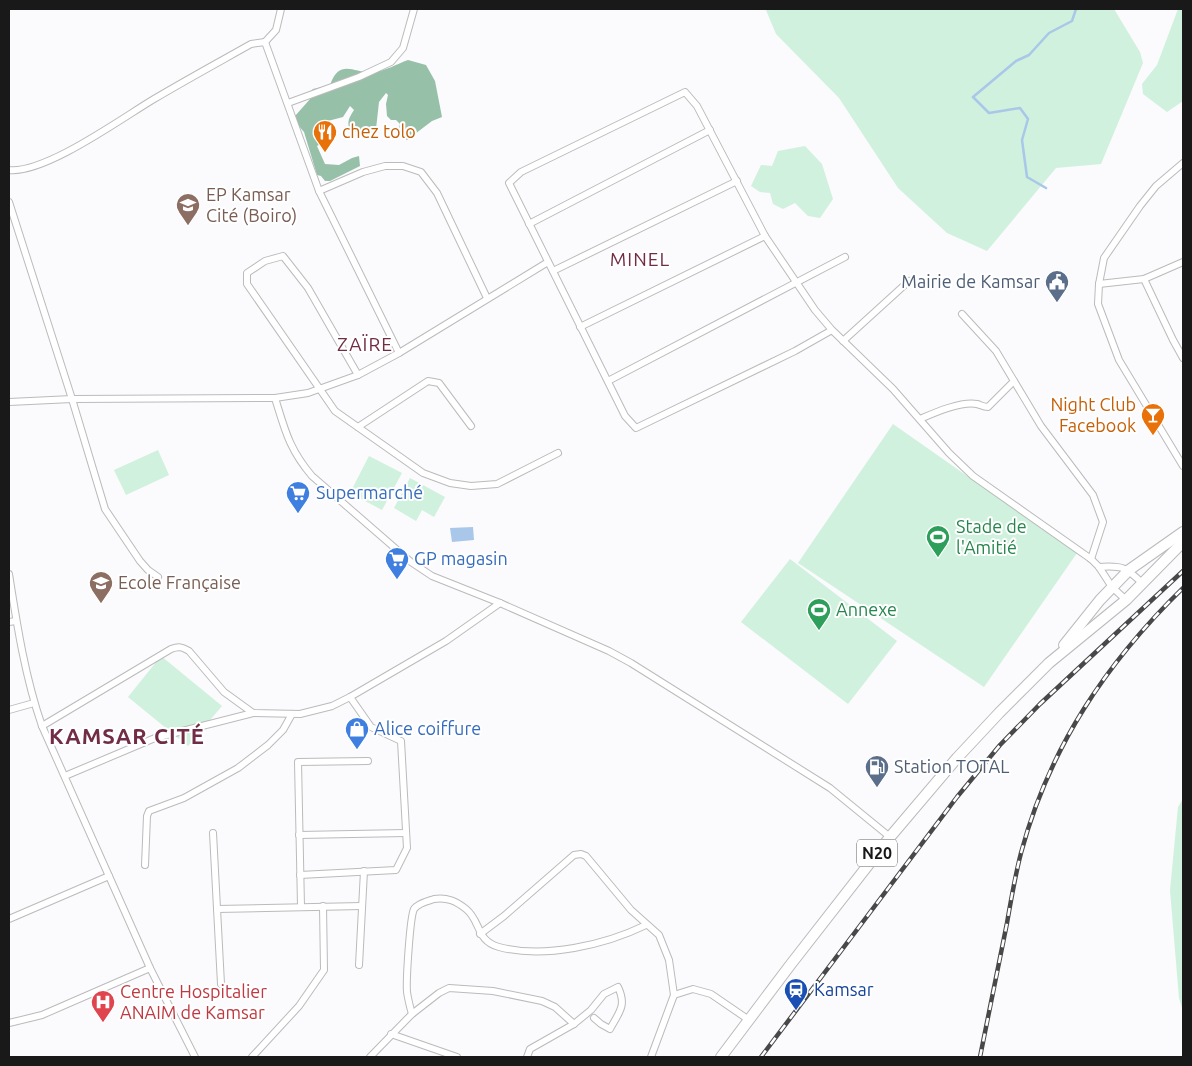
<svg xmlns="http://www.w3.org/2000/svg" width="1192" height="1066" viewBox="0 0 1192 1066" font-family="Ubuntu,sans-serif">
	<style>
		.green { fill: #d0f1dd }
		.forest { fill: #97c0a8 }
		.water { fill: #a9c7e8 }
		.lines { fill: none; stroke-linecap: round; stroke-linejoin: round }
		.stream { stroke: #a9c7e8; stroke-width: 2.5 }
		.minor-casing { stroke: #bbbabc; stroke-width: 8 }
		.primary-casing { stroke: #bbbabc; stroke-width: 12 }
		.minor { stroke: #fff; stroke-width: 6 }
		.primary { stroke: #fff; stroke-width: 10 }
		.rail-casing { stroke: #484849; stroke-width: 4.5 }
		.rail { stroke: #fff; stroke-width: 2.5; stroke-dasharray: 8; stroke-linecap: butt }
		.labels { text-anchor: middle; stroke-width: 4; stroke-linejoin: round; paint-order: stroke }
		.shield { fill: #fff; stroke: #5e5e5f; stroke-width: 1 }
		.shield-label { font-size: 16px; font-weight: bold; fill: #19191a }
		.food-label { font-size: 18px; fill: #c56008; stroke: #fff; text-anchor: start }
		.education-label { font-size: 18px; fill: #785e54; stroke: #fff; text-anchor: start }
		.service-label { font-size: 18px; fill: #4e5e75; stroke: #fff; text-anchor: end }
		.shop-label { font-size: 18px; fill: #366cbe; stroke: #fff; text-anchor: start }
		.leisure-label { font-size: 18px; fill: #27864d; stroke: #fff; text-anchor: start }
		.transit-label { font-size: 18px; fill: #164399; stroke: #fff; text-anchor: start }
		.health-label { font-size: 18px; fill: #be3a42; stroke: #fff; text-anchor: start }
		.neighbourhood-label { font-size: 19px; letter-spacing: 1px; fill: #722d46; stroke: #fff }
		.district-label { font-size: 22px; font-weight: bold; letter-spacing: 1px; fill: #722d46; stroke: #fff }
	</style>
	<rect width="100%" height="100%" fill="#fbfafd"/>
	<!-- green -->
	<g class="green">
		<path d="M755 9H1114L1140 52 1143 63 1101 164 1056 168 987 251 947 233 898 188 839 98 776 34 766 10Z"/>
		<path d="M1178 9H1183V101L1167 112 1143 94 1142 84 1157 65Z"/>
		<path d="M805 146 822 164 833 199 820 218 808 216 795 203 783 209 773 204 770 193 760 192 751 186 761 165 772 166 778 151Z"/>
		<path d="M893 424 1077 553 984 687 798 563Z"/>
		<path d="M158 450 169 475 126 495 114 470Z"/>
		<path d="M369 456 402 473 382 510 350 493Z"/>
		<path d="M410 478 445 497 434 517 422 510 416 521 394 508Z"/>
		<path d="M790 559 897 641 848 704 741 622Z"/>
		<path d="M161 656 222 706 188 746 128 697Z"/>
		<path d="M1183 799V1011L1179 998 1170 890 1178 807Z"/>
	</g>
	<!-- forest -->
	<path class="forest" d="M408 60 426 65 435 81 442 117 432 121 407 140C401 135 398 131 400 124L396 120H391L387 116 386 104 388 95 386 93 379 102 376 129 367 134H361L357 131 352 133C346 124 348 119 354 110L350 106 343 117 324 122 320 126 325 141 317 146 325 164 339 165 352 158 359 156 360 166 330 181H325L321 176 317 175 304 132 297 124 295 116 311 98 309 93 313 89 330 85C340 56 356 75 374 72 385 71 397 64 408 60Z"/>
	<!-- water -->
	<path class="water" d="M473 527 474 540 452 542 450 528Z"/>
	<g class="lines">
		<!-- stream -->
		<path class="stream" d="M1046 188 1027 177 1022 140 1028 119 1020 108 989 113 973 97 1016 61 1029 55 1049 33 1072 21 1076 9"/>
		<!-- minor casing -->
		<g class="minor-casing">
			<g id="minor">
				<path d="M265 42 276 30 281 9"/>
				<path d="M288 103 359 77 391 62 403 48 414 9"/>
				<path d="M1183 163 1156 186 1140 206 1104 258 1099 284 1098 304 1119 360 1183 466"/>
				<path d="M9 170C45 174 122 118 154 99 186 80 219 62 251 44L265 42 319 191 399 353"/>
				<path d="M319 191 363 172 385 166H403L421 172 437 193 487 298"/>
				<path d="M9 202 72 399 105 509 140 561 148 570 158 577"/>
				<path d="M529 224 710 130"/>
				<path d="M553 271 737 181"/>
				<path d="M1144 279 1173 340 1183 358"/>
				<path d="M1099 284 1144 279 1183 262"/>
				<path d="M962 314 996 351 1041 426 1093 495 1103 522 1091 559"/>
				<path d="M580 327 765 236"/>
				<path d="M832 330 795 351 636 428 625 416 509 183 521 172 685 92 697 106 765 236 815 310 832 330 893 389 949 453 973 476 1091 559 1099 567 1112 587 1126 600"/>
				<path d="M843 341 909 281"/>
				<path d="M358 375 308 288 283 256 265 261 247 273V284L335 411 423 473 450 483 471 486 497 484 558 453"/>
				<path d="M608 381 845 257"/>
				<path d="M275 398C285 430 289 449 312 476L411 562 432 576 500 603 609 651 631 663 830 788 890 837"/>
				<path d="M9 402 72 399 275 398 308 393 358 375 399 353 548 262"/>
				<path d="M920 419C934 413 961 401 977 404 981 405 983 407 988 407L1014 381"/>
				<path d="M358 427 428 381 439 383 471 426"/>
				<path d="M1099 567C1123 565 1127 568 1143 584"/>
				<path d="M9 574C17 625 25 677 42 726L150 968 195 1057"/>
				<path d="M9 622 16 621"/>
				<path d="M9 710 34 703"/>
				<path d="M42 726 171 649C179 646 182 647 189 651L224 692 253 713 300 714 332 706 350 697 446 641 500 603"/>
				<path d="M65 776 155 738 253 713"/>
				<path d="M213 833 221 984"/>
				<path d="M299 835 406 833"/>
				<path d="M145 865 147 816 149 811 184 798 238 768 268 745 283 730 292 714"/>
				<path d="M300 875 396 870 407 848 401 741 371 727 350 697"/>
				<path d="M301 906 298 762 368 761"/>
				<path d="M217 909 362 906"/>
				<path d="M9 919 109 876"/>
				<path d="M480 934 504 916 574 855 581 854 586 856 631 910 659 935 669 960 674 995 651 1057"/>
				<path d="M359 965 364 871"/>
				<path d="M674 995 693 989 711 994 749 1020"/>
				<path d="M412 1014C410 1007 408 999 407 992 406 980 410 917 414 909 418 903 428 901 434 899 447 897 456 901 466 909 481 921 476 941 499 947 544 959 605 945 646 925"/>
				<path d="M9 1023 42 1015 150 968"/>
				<path d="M391 1034 457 1057"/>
				<path d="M252 1057 299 1006 324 970 323 906"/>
				<path d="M370 1057 412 1014 439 993 449 988 493 991 542 1001 555 1007 574 1024"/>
				<path d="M527 1057 530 1049 574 1024 591 1010 604 994 618 987C627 1006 619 1012 610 1029L601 1024 594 1018"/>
			</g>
		</g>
		<!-- primary casing -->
		<g class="primary-casing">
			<g id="primary">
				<path d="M1064 645 1100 600 1129 570 1183 532"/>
				<path d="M721 1057 791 964 890 837 957 758 999 713 1049 663 1126 600 1183 542"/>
			</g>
		</g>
		<!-- minor -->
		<use href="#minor" class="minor"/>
		<!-- primary -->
		<use href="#primary" class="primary"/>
		<!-- rail casing -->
		<g class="rail-casing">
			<g id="rail">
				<path d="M761 1057 957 797 1000 745 1040 704 1183 571"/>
				<path d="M980 1057C989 1013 998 968 1007 923 1011 900 1015 876 1021 853 1049 748 1106 663 1183 588"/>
			</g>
		</g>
		<!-- rail -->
		<use href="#rail" class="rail"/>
	</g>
	<!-- icons -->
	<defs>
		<g id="restaurant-pin" transform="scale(1.25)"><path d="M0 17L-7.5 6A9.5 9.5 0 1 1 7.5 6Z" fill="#e8710a" stroke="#fff"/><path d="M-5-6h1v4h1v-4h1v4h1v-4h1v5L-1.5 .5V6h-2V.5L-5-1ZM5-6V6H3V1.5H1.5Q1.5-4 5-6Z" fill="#fff"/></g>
		<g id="school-pin" transform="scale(1.25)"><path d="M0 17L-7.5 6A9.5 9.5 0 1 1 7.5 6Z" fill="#8d6e63" stroke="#fff"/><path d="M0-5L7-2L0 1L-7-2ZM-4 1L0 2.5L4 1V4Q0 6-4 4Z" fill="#fff"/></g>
		<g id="civic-pin" transform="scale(1.25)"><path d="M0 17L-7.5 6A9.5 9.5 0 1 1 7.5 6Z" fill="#5c6f8a" stroke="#fff"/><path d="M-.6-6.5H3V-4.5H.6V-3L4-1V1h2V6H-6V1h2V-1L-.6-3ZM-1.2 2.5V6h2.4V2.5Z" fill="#fff"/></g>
		<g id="bar-pin" transform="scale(1.25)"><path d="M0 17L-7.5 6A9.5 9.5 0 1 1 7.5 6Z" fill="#e8710a" stroke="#fff"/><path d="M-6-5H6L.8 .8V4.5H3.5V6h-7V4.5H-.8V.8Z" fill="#fff"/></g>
		<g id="supermarket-pin" transform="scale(1.25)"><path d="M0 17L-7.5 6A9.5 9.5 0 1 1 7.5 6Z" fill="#3f7fe0" stroke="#fff"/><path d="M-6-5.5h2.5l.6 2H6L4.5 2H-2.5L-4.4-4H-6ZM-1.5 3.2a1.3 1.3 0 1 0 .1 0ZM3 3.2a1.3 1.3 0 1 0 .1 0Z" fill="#fff"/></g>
		<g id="stadium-pin" transform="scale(1.25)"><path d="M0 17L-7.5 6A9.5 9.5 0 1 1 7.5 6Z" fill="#2e9e5b" stroke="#fff"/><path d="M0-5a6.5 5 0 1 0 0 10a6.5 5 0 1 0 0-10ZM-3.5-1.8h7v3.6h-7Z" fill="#fff"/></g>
		<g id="shop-pin" transform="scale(1.25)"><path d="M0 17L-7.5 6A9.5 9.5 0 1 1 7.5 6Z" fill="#3f7fe0" stroke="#fff"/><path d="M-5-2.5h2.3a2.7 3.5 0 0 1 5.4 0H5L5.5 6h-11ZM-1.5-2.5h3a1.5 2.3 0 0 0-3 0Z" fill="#fff"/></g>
		<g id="fuel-pin" transform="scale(1.25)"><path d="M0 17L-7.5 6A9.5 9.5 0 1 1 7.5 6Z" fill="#5c6f8a" stroke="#fff"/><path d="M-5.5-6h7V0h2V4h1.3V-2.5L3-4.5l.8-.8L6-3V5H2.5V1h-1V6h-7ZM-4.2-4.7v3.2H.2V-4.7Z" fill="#fff"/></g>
		<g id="station-pin" transform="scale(1.25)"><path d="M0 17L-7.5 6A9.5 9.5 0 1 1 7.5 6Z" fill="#1a4fb4" stroke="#fff"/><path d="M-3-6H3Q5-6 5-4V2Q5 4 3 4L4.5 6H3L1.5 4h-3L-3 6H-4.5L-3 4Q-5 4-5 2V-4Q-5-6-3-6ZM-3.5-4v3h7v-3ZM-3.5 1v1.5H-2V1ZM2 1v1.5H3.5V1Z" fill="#fff"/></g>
		<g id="hospital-pin" transform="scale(1.25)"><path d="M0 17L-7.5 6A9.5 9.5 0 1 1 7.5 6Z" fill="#e0444e" stroke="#fff"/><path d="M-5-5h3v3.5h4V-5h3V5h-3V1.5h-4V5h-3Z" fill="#fff"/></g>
	</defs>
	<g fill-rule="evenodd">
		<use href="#restaurant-pin" x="325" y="132"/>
		<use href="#school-pin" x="188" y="205"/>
		<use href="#civic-pin" x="1057" y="282"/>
		<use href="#bar-pin" x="1153" y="415"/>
		<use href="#supermarket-pin" x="298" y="493"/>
		<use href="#stadium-pin" x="938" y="537"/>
		<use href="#supermarket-pin" x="397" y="559"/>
		<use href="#school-pin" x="101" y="583"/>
		<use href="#stadium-pin" x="819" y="610"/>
		<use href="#shop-pin" x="357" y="729"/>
		<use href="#fuel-pin" x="877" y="767"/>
		<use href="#station-pin" x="796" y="990"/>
		<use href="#hospital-pin" x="103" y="1002"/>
	</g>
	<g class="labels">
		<!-- shield labels -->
		<rect class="shield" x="857" y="839.5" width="40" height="27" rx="4"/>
		<g class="shield-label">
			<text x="877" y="859">N20</text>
		</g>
		<!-- food labels -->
		<g class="food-label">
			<text x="342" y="138">chez tolo</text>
			<text x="1136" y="411" text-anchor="end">Night Club<tspan x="1136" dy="21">Facebook</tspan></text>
		</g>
		<!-- education labels -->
		<g class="education-label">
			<text x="206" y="201">EP Kamsar<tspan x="206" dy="21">Cité (Boiro)</tspan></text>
			<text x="118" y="589">Ecole Française</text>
		</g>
		<!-- service labels -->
		<g class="service-label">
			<text x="1040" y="288">Mairie de Kamsar</text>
			<text x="894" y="773" text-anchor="start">Station TOTAL</text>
		</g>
		<!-- shop labels -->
		<g class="shop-label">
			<text x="316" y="499">Supermarché</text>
			<text x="414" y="565">GP magasin</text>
			<text x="374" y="735">Alice coiffure</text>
		</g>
		<!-- leisure labels -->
		<g class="leisure-label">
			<text x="956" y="533">Stade de<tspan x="956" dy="21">l'Amitié</tspan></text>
			<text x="836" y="616">Annexe</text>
		</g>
		<!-- transit labels -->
		<g class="transit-label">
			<text x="814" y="996">Kamsar</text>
		</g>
		<!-- health labels -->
		<g class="health-label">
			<text x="120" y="998">Centre Hospitalier<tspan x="120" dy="21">ANAIM de Kamsar</tspan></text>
		</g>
		<!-- neighbourhood labels -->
		<g class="neighbourhood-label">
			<text x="640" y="266">MINEL</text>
			<text x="365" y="351">ZAÏRE</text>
		</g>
		<!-- district labels -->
		<g class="district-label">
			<text x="127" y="744">KAMSAR CITÉ</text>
		</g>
	</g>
	<!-- border -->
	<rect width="1192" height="1066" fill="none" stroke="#19191a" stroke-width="20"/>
</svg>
